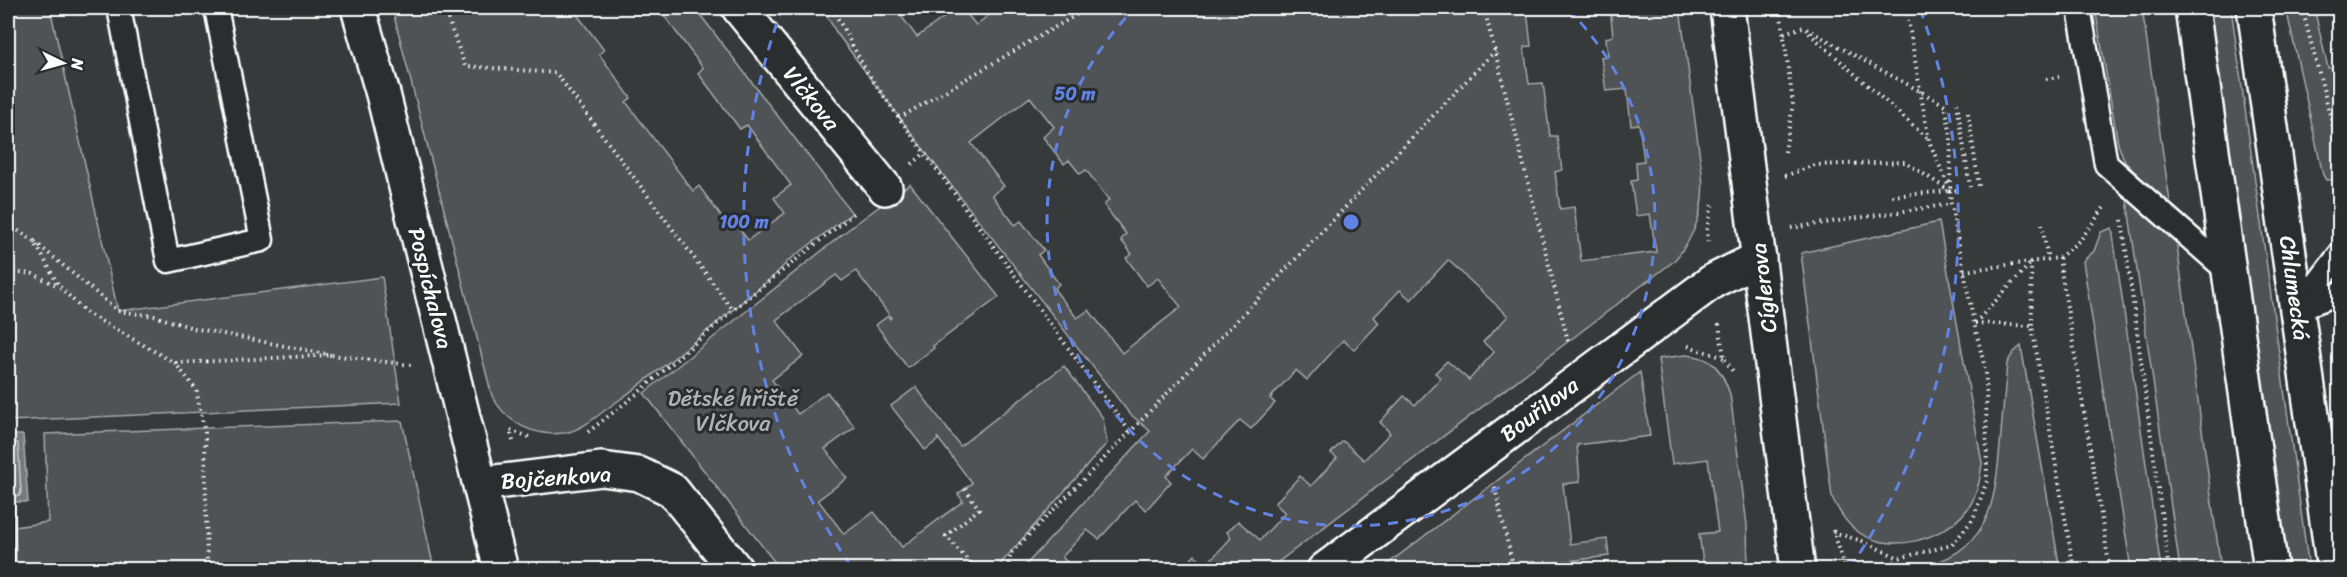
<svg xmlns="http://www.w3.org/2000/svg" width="2347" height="577" viewBox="0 0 2347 577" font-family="Sriracha,sans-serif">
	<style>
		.green { fill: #505354; stroke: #a8a9aa; stroke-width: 1.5; fill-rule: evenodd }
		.water { fill: #767879; stroke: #adaeaf; stroke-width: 1.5 }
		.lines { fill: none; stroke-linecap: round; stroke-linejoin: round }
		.shore { stroke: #c8c9c9; stroke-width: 1.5 }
		.stream { stroke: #adaeaf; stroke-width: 12 }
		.service-casing { stroke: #fff; stroke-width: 27 }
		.minor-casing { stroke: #fff; stroke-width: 38 }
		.tertiary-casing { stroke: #fff; stroke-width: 38 }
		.primary-casing { stroke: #fff; stroke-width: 38 }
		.path { stroke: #fff; stroke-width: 4; stroke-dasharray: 1.5 4.5; stroke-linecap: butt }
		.service { stroke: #2a2d2e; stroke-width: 22 }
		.minor { stroke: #2a2d2e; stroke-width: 33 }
		.tertiary { stroke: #2a2d2e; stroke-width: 33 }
		.primary { stroke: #2a2d2e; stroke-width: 33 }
		.ring { fill: none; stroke: #6183e4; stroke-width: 3; stroke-dasharray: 10 8 }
		.labels { text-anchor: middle; stroke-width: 6; stroke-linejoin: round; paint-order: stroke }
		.street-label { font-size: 22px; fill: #fff; stroke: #2a2d2e }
		.park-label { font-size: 22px; fill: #b0b2b2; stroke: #2a2d2e }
		.centre { fill: #6183e4; stroke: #2a2d2e; stroke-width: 3 }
		.ring-label { font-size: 18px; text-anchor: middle; font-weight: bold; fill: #6183e4; stroke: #2a2d2e; stroke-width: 6; stroke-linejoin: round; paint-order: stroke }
	</style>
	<rect width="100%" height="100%" fill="#373a3b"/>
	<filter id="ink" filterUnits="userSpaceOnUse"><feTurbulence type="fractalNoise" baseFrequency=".0167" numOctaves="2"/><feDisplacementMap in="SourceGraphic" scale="12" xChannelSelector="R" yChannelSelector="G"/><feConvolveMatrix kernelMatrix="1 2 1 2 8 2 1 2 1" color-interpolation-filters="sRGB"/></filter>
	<g filter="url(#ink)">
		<!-- green -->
		<g class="green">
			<path d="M8 8H50L118 311 382 277 401 403 8 421Z"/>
			<path d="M392 8H563L566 11 572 8 604 50 599 54 631 98 626 102 693 191 699 186 731 230 737 226 748 240 785 213 774 198 791 185 747 125 740 129 698 73 703 68 659 9 695 8 852 213 788 261 775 275C722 318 670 364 615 403 599 414 583 430 564 433 533 437 507 423 492 396Z"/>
			<path d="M825 8H895L917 37 947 15 942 8H962L976 25 998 8H1534L1527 10 1531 46 1524 47 1529 84 1543 83 1550 136H1557L1562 170 1555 172 1560 209 1574 207 1581 261 1656 252 1650 214 1636 216 1631 181 1637 180 1636 162 1644 161 1639 124 1631 125 1627 89 1606 91 1601 57 1608 56 1606 38 1613 36 1610 8H1680L1702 173C1705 207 1697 234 1674 261L1269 569H1182L1195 555 1206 565 1231 538 1227 532 1238 521 1260 540 1285 513 1275 503 1300 476 1311 486 1337 458 1331 453 1343 441 1364 460 1390 433 1380 422 1404 396 1415 405 1441 378 1435 373 1447 361 1469 380 1494 352 1483 342 1508 316 1448 260 1411 300 1400 290 1374 317 1379 323 1354 350 1343 340 1307 380 1296 370 1270 398 1275 403 1251 429 1240 420 1203 459 1192 449 1166 476 1171 482 1146 510 1135 500 1099 539 1087 530 1062 557 1067 562 1060 569H1022L1150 431 1129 413 929 157 836 32 826 14ZM1030 97 1054 127 1043 137 1064 164 1069 160 1080 174 1086 170 1109 200 1104 205 1126 234 1121 240 1132 254 1126 258 1147 286 1158 278 1181 307 1122 353 1089 310 1077 318 1054 289 1059 284 1038 255 1044 250 1021 221 1015 225 992 195 1004 186 971 143Z"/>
			<path d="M2095 8H2142L2171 209 2125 162 2118 144Z"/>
			<path d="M2210 8H2231L2309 569H2287Z"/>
			<path d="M2286 8H2314L2328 68 2335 67 2340 88 2339 179 2326 180 2323 175Z"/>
			<path d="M910 184 999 297 933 346 934 348 908 368 876 325 888 316 890 319 891 317 856 271 842 281 836 275 776 320 803 356 772 380 798 414 827 392 855 427 825 449 847 478 818 500 844 534 874 512 902 547 963 501 958 494 972 483 937 437 938 440 925 450 891 406 916 387 960 446 1064 366 1103 418 1107 443 996 569H780L644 393 854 225Z"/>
			<path d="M2131 198 2176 239 2221 569H2180L2127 200Z"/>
			<path d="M1939 222 1982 463C1980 479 1978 493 1969 507 1945 541 1886 557 1853 528 1844 520 1837 508 1832 497L1801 253Z"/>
			<path d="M2112 228 2161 569H2131L2083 261 2094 251 2101 232Z"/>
			<path d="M2021 346 2060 569H1914C1987 552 1994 513 2000 446 2002 418 2005 390 2007 363L2013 353Z"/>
			<path d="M1685 355C1713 356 1722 370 1730 394L1747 525 1748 569H1704L1699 534 1718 532 1708 459 1672 464 1658 359Z"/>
			<path d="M1640 372 1650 436 1577 445 1580 482 1563 484 1570 544 1607 539 1609 556 1527 566 1526 569H1381Z"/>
			<path d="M402 421 434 569H8V528L48 522 45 434Z"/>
		</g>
		<!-- water -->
		<path class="water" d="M8 435H23L28 502H8Z"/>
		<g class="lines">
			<!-- shore -->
			<path class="shore" d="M8 441 18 443 21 493 19 496H8"/>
			<!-- stream -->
			<path class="stream" d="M9 502 11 570"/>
			<!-- service casing -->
			<g class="service-casing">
				<g id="service">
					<path d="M119 8 168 261 262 240 216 8"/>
					<path d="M2079 8 2106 164 2230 273"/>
					<path d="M2299 308 2340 293"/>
					<path d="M2298 309 2340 254"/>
				</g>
			</g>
			<!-- minor casing -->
			<g class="minor-casing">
				<g id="minor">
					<path d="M358 8 383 94 501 570"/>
					<path d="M739 8 885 188"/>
					<path d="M480 484 602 469 639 474 672 490 736 570"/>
					<path d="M1324 570 1713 281 1759 258"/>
				</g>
			</g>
			<!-- tertiary casing -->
			<g class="tertiary-casing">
				<path id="tertiary" d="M1727 8 1798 570"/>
			</g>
			<!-- primary casing -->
			<g class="primary-casing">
				<g id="primary">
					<path d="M2192 8 2271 570"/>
					<path d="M2254 8 2334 570"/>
				</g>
			</g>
			<!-- path -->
			<g class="path">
				<path d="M444 8 465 66 556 73 733 310"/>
				<path d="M832 8 867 72 899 118 1130 432"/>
				<path d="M1484 8 1568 341"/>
				<path d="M1780 8 1793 103 1785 152"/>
				<path d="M1906 8 1929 141 1949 188"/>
				<path d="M2302 8 2340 153"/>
				<path d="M1784 33 1803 27 1945 105 1951 136 1950 191"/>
				<path d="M1809 33 1929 140"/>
				<path d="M2046 79 2059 77"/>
				<path d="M1957 103 1970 187"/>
				<path d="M1968 113 1979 186"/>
				<path d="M899 118 1088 8"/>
				<path d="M912 164 925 153"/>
				<path d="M1785 176 1815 165 1905 162 1950 191"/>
				<path d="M1892 196 1950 191"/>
				<path d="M2122 220 2169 570"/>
				<path d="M8 224 34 241 59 286 85 312 175 363 196 389 205 433 207 570"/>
				<path d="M2042 224 2048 260"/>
				<path d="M1791 228 1951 204"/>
				<path d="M35 242 118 311 154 316 193 328 331 355"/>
				<path d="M1708 242 1707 229 1712 205"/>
				<path d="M2059 258 2110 570"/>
				<path d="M2031 263 2032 326 2074 570"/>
				<path d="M1964 271 2059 258 2081 239 2106 205"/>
				<path d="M8 272 33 274 58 286"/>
				<path d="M1975 323 2031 263"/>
				<path d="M1975 323 2032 326"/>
				<path d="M1719 324 1724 358 1734 373"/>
				<path d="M1688 346 1724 358"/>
				<path d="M176 363 331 355 411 365"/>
				<path d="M588 432 638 393 733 310 856 212"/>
				<path d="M513 441 510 430 532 438"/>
				<path d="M1495 488 1514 570"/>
				<path d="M965 489 979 509 946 536 977 570"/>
				<path d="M1833 530 1846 570"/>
				<path d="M1833 532 1862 541 1899 558 1952 545 1973 519 1987 481 1986 372 1974 323 1951 204 1950 191 1959 190"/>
				<path d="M1007 570 1011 553 1130 432 1495 51"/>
				<path d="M1886 570 1899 558"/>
			</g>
			<!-- service -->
			<use href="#service" class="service"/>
			<!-- minor -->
			<use href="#minor" class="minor"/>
			<!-- tertiary -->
			<use href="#tertiary" class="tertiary"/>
			<!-- primary -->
			<use href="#primary" class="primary"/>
		</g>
	</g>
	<!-- distance rings -->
	<g class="ring">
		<path d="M1568 9A304 304 0 1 1 1134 9"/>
		<path d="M851 566A607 607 0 0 1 782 9M1920 9A607 607 0 0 1 1851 566"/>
	</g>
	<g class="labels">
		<!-- street labels -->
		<g class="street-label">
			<text transform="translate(812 98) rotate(51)" y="8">Vlčkova</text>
			<text transform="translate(431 288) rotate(76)" y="8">Pospíchalova</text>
			<text transform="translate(1763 288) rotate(-97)" y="8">Cíglerova</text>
			<text transform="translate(2295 288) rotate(82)" y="8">Chlumecká</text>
			<text transform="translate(1539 409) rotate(-37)" y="8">Bouřilova</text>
			<text transform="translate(556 477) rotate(-4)" y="8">Bojčenkova</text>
		</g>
		<!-- park labels -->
		<g class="park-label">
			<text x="733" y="406">Dětské hřiště<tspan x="733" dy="25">Vlčkova</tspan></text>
		</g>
	</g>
	<circle cx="1351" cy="222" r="9" class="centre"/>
	<g class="ring-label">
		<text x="1075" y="100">50 m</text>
		<text x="744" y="228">100 m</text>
	</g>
	<!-- margin -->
	<rect width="2347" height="577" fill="none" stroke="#2a2d2e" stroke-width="30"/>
	<rect x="15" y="15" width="2317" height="547" fill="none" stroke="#fff" stroke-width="2" filter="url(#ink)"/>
	<!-- north arrow -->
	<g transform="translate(63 63) rotate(95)" stroke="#2a2d2e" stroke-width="4.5" paint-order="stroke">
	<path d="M0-4.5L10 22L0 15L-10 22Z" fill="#ffffff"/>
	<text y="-9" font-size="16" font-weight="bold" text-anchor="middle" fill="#ffffff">N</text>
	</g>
</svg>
